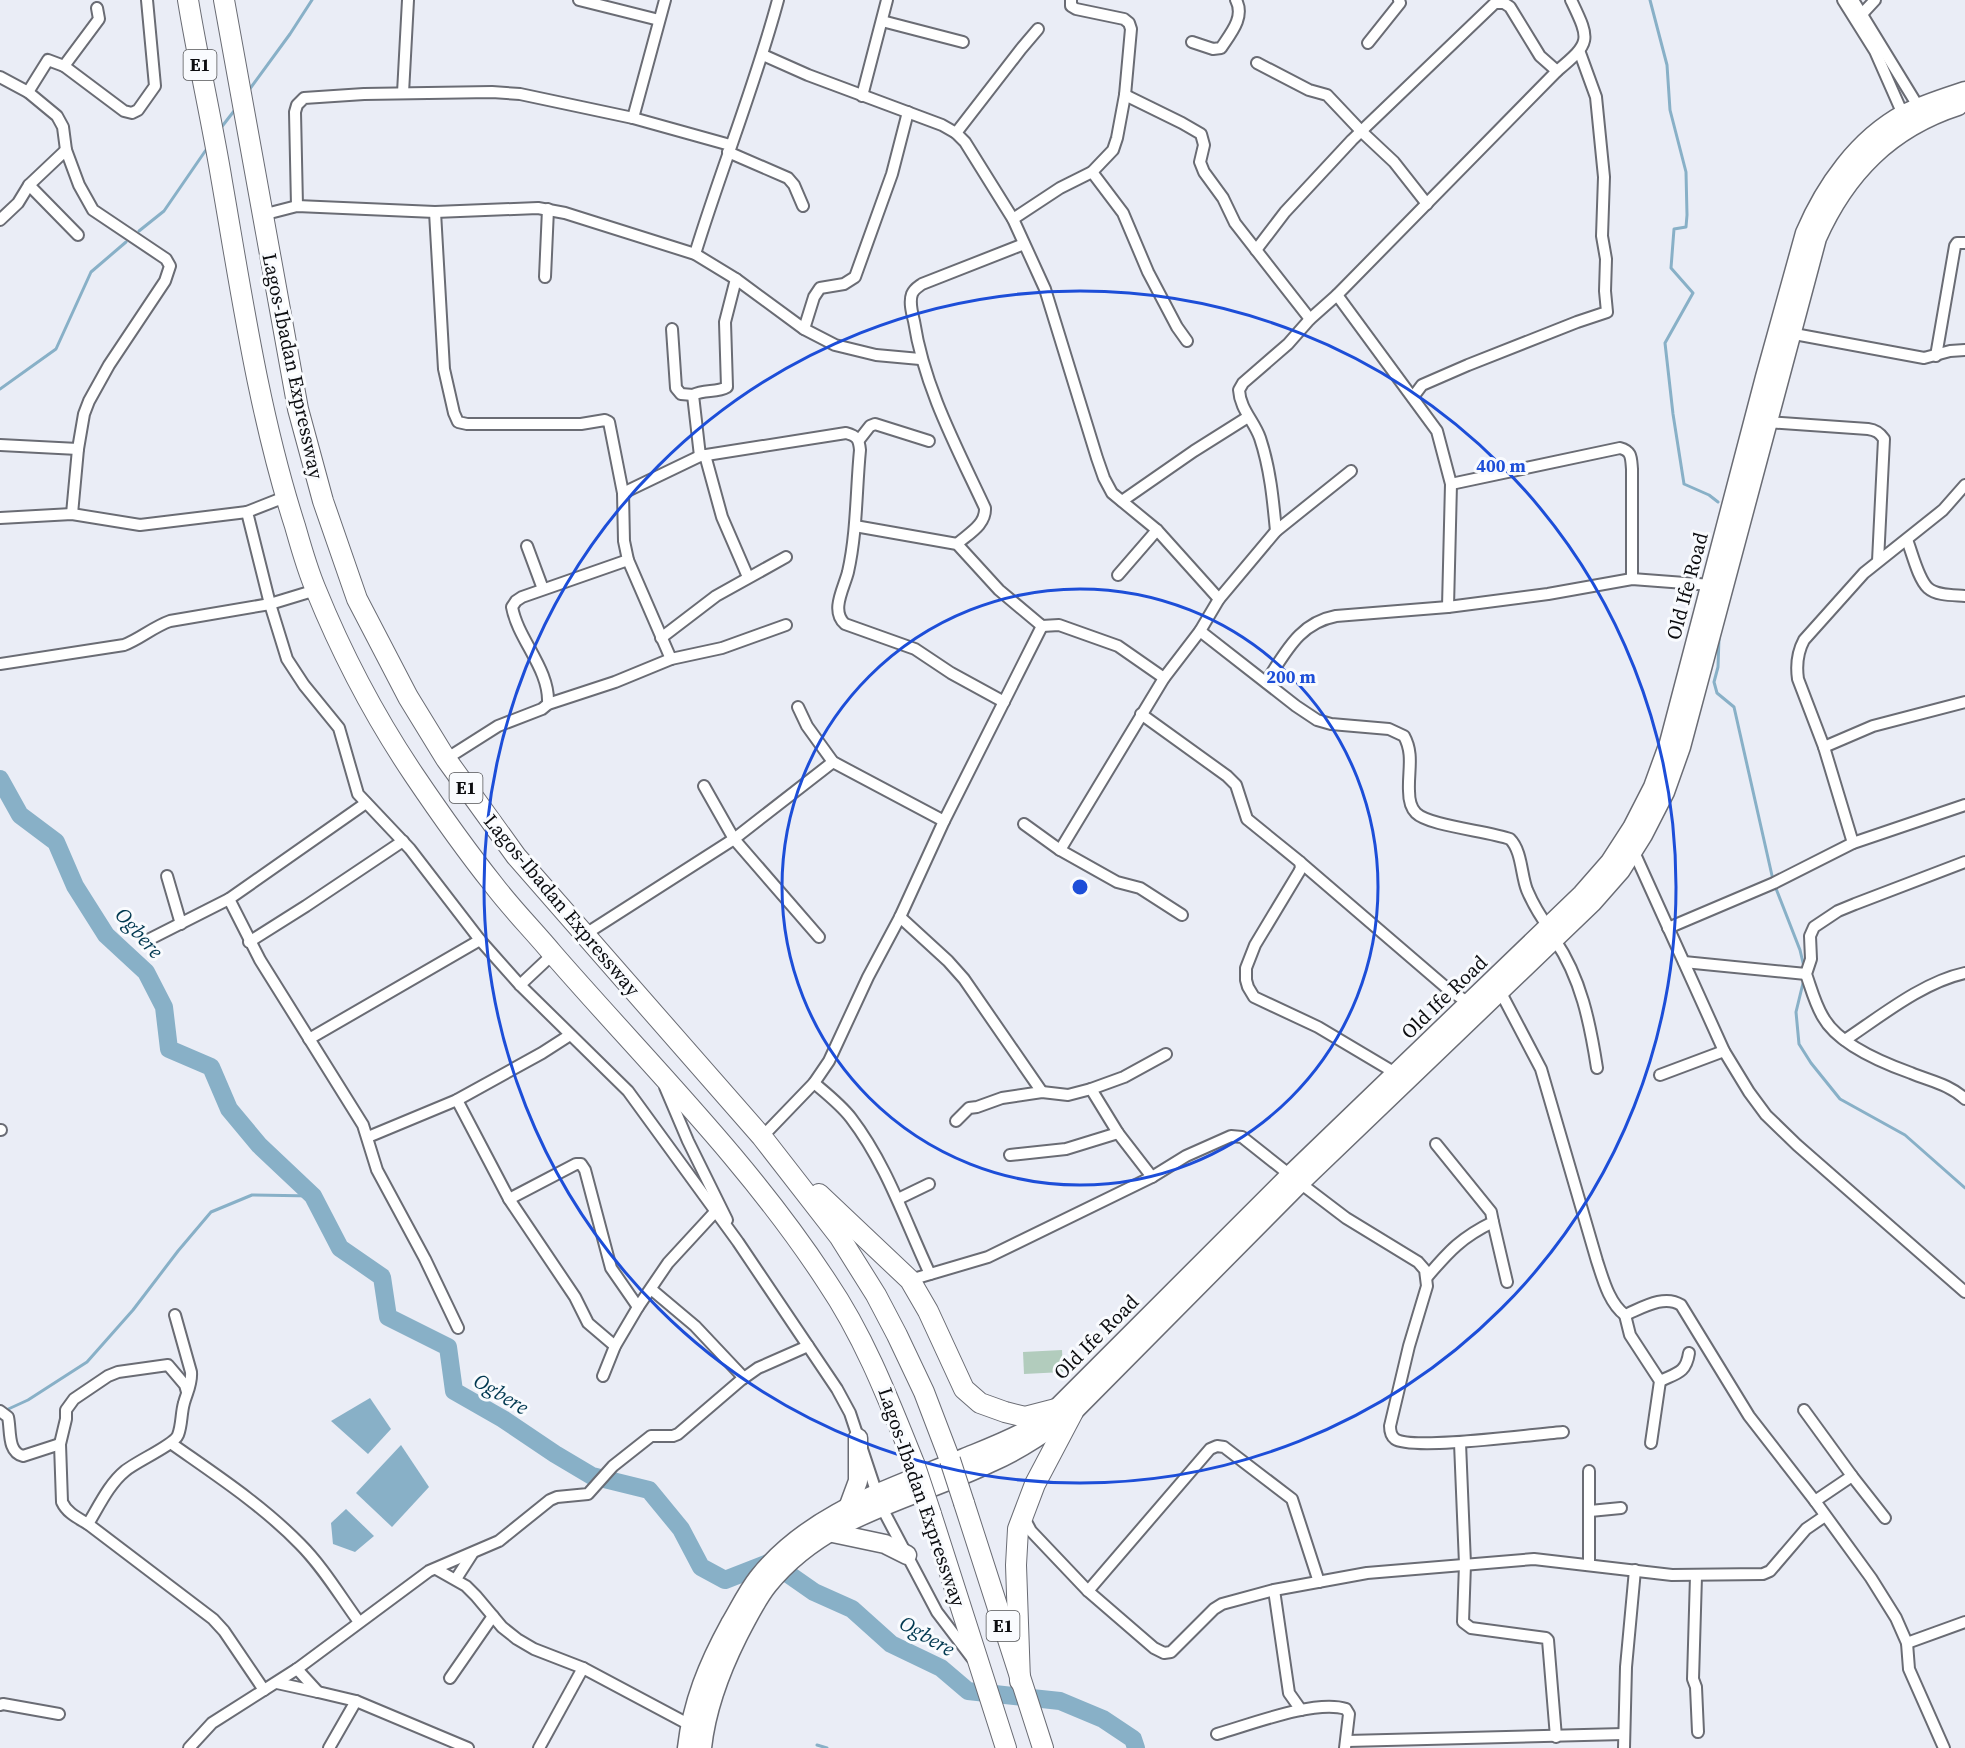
<svg xmlns="http://www.w3.org/2000/svg" width="1965" height="1748" viewBox="0 0 1965 1748" font-family="'Source Serif 4',serif">
	<style>
		.green { fill: #b2ccbd }
		.water { fill: #88b0c7 }
		.lines { fill: none; stroke-linecap: round; stroke-linejoin: round }
		.stream { stroke: #88b0c7; stroke-width: 3 }
		.river { stroke: #88b0c7; stroke-width: 18 }
		.minor-casing { stroke: #6a6c74; stroke-width: 14 }
		.primary-casing { stroke: #6a6c74; stroke-width: 21 }
		.motorway-casing { stroke: #6a6c74; stroke-width: 22 }
		.minor { stroke: #fff; stroke-width: 10 }
		.primary { stroke: #fff; stroke-width: 18 }
		.motorway { stroke: #fff; stroke-width: 20 }
		.motorway-bridge-casing { stroke: #6a6c74; stroke-width: 22; stroke-linecap: butt }
		.motorway-bridge { stroke: #fff; stroke-width: 20 }
		.ring { fill: none; stroke: #1d4ed8; stroke-width: 3 }
		.labels { text-anchor: middle; stroke-width: 6; stroke-linejoin: round; paint-order: stroke }
		.shield { fill: #f9fbfe; stroke: #535457; stroke-width: 1.5 }
		.shield-label { font-size: 18px; font-weight: bold; fill: #0c0d10 }
		.street-label { font-size: 20px; fill: #0c0d10; stroke: #f9fbfe }
		.water-label { font-size: 21px; font-style: italic; fill: #003850; stroke: #f9fbfe }
		.centre { fill: #1d4ed8; stroke: #f9fbfe; stroke-width: 3 }
		.ring-label { font-size: 18px; text-anchor: middle; font-weight: bold; fill: #1d4ed8; stroke: #f9fbfe; stroke-width: 6; stroke-linejoin: round; paint-order: stroke }
	</style>
	<rect width="100%" height="100%" fill="#eaedf6"/>
	<!-- green -->
	<path class="green" d="M1062 1350 1063 1372 1024 1374 1023 1352Z"/>
	<!-- water -->
	<g class="water">
		<path d="M370 1398 391 1429 368 1454 331 1421Z"/>
		<path d="M401 1445 429 1487 392 1527 356 1493Z"/>
		<path d="M346 1509 374 1536 355 1552 333 1544 331 1523Z"/>
	</g>
	<g class="lines">
		<!-- stream -->
		<g class="stream">
			<path d="M1650 0 1667 65 1670 110 1686 172 1687 215 1686 227 1674 229 1671 268 1693 293 1665 343 1673 414 1684 484 1709 495 1718 502"/>
			<path d="M249 90 290 34 312 0"/>
			<path d="M220 129 234 111"/>
			<path d="M139 231 164 211 208 147"/>
			<path d="M0 389 56 349 91 272 126 242"/>
			<path d="M1719 638 1718 667 1714 682 1717 693 1734 707 1773 880"/>
			<path d="M1775 886 1800 950 1804 967"/>
			<path d="M1804 979 1796 1012 1799 1044 1811 1063 1840 1099 1905 1135 1965 1188"/>
			<path d="M4 1411 28 1400 87 1362 133 1310 178 1251 211 1212 252 1195 313 1196"/>
			<path d="M817 1745 827 1748"/>
		</g>
		<!-- river -->
		<path class="river" d="M0 779 20 815 56 842 75 886 106 935 146 972 164 1007 169 1049 211 1067 229 1109 259 1145 313 1196 340 1248 382 1277 388 1317 448 1347 454 1391 503 1419 555 1454 592 1476 649 1490 681 1529 701 1567 725 1580 771 1562 814 1592 852 1609 891 1644 941 1668 968 1691 1060 1701 1103 1719 1133 1739 1136 1748"/>
		<!-- minor casing -->
		<g class="minor-casing">
			<g id="minor">
				<path d="M579 0 659 20"/>
				<path d="M1843 0 1875 51 1905 119"/>
				<path d="M1853 0 1921 111"/>
				<path d="M1862 14 1875 0"/>
				<path d="M882 21 963 42"/>
				<path d="M1192 42 1213 49 1221 48C1231 33 1245 17 1236 0"/>
				<path d="M1368 43 1400 3 1399 0"/>
				<path d="M763 55 808 75 942 125 956 133 965 142 1013 219 1045 289 1097 458 1104 478 1112 493 1157 530 1219 599"/>
				<path d="M1257 63 1309 90 1327 95 1362 132 1394 162 1427 204"/>
				<path d="M64 66 124 111 132 113 138 110 155 86 147 0"/>
				<path d="M0 77 28 92 57 116 63 127 66 150 79 185 93 210 166 259 170 266 165 281 109 365 89 401 84 414 78 449 72 514"/>
				<path d="M28 92 48 60 64 66 99 19 97 8"/>
				<path d="M403 93 408 0"/>
				<path d="M1125 95 1182 123 1201 134 1204 145 1200 162 1204 172 1223 198 1235 223 1310 319"/>
				<path d="M862 96 887 0"/>
				<path d="M633 118 665 0"/>
				<path d="M956 133 1021 49 1038 29"/>
				<path d="M728 152 788 178 794 185 803 206"/>
				<path d="M1092 172 1123 213 1148 272 1177 327 1187 341"/>
				<path d="M29 185 78 235"/>
				<path d="M297 206 295 112 297 105 304 98 364 94 492 92 520 94 633 118 730 145"/>
				<path d="M435 212 444 369 454 413 458 422 467 424H581L605 420 609 422 623 493 624 541 628 560 671 659"/>
				<path d="M262 215 297 206 435 212 538 208 565 213 695 254 736 279 804 329 835 345 876 355 920 359"/>
				<path d="M1013 219 1060 188 1092 172 1113 150 1117 138 1125 95 1131 29 1129 23 1124 19 1076 9 1071 6V0"/>
				<path d="M0 220 18 203 29 185 66 150"/>
				<path d="M1256 250 1285 212 1352 140 1495 3H1504L1510 7 1540 56 1557 71"/>
				<path d="M695 254C721 169 755 86 778 0"/>
				<path d="M545 277 548 209"/>
				<path d="M1337 295 1437 431 1451 484 1448 607"/>
				<path d="M672 329 676 388 681 394 693 395"/>
				<path d="M804 329 814 297 820 288 844 284 855 277 892 174 908 112"/>
				<path d="M1789 333 1924 358 1950 351 1965 350"/>
				<path d="M1936 356 1955 246 1957 243H1965"/>
				<path d="M1413 397 1422 385 1468 365 1577 322 1607 312 1605 291 1606 259 1602 236 1604 177 1596 97 1580 53"/>
				<path d="M1767 422 1868 429C1876 430 1880 433 1884 439L1878 561"/>
				<path d="M859 440 870 426 875 424 929 441"/>
				<path d="M0 445 78 449"/>
				<path d="M705 455 722 517 748 577"/>
				<path d="M700 456 693 395C704 389 717 393 727 387L725 322 736 279"/>
				<path d="M1451 484 1620 448C1632 451 1631 458 1632 469V579"/>
				<path d="M623 493 700 456 846 433C857 436 859 439 860 450 856 491 857 532 848 572 844 588 830 611 845 624L915 649 951 673 1004 702"/>
				<path d="M285 497 247 512 270 604 287 659 304 685 339 728 358 794 410 849 480 940 520 985 628 1091 738 1242 837 1389 850 1413 877 1494"/>
				<path d="M1122 501 1194 451 1248 417"/>
				<path d="M0 518 72 514 140 525 247 512"/>
				<path d="M855 526 957 544 999 590 1042 626 1059 625 1118 646 1164 678"/>
				<path d="M1276 531C1273 499 1270 468 1260 438 1254 421 1240 409 1239 390L1243 383 1288 344 1310 319 1337 295 1557 71C1592 42 1590 40 1571 0"/>
				<path d="M1907 540C1912 552 1918 579 1928 588 1937 596 1954 595 1965 596"/>
				<path d="M957 544C968 534 986 525 985 508 957 448 924 387 914 321 912 313 909 302 912 294 914 289 918 287 922 284L1024 244"/>
				<path d="M527 546 543 589"/>
				<path d="M1118 575 1157 530"/>
				<path d="M1200 631 1296 706 1317 720 1331 724 1389 729 1404 736C1414 754 1408 771 1409 791 1409 798 1410 807 1416 813 1429 826 1489 831 1510 839 1522 851 1521 875 1527 890 1533 904 1540 916 1549 928"/>
				<path d="M661 638 716 596 786 557"/>
				<path d="M0 664 124 645C140 639 153 627 170 621L270 604 316 590"/>
				<path d="M1266 682C1286 652 1299 623 1336 616L1448 607 1548 594 1632 579 1711 585"/>
				<path d="M548 704C550 669 518 640 512 607L516 601 522 597 628 560"/>
				<path d="M798 707 807 726 833 762 944 821"/>
				<path d="M1141 714 1227 776 1236 785 1247 819 1300 862 1301 868 1299 872 1255 945 1246 968V980L1248 987 1254 997 1318 1027 1397 1074"/>
				<path d="M1824 747 1873 726 1965 702"/>
				<path d="M446 759 498 726 542 709 548 704 615 682 671 659 722 648 786 625"/>
				<path d="M704 786 734 839 819 937"/>
				<path d="M1024 824 1060 850 1117 882 1140 888 1182 915"/>
				<path d="M1853 843 1824 747 1798 679C1796 665 1797 653 1804 640L1864 573 1943 510 1965 485"/>
				<path d="M1060 850 1164 678 1200 631 1219 599 1276 531 1351 471"/>
				<path d="M1634 852 1724 1051 1749 1092 1766 1115 1797 1145 1965 1292"/>
				<path d="M1300 862 1449 990 1469 1003"/>
				<path d="M1965 862 1855 904 1838 911 1814 927 1810 936 1811 959 1806 974C1811 988 1815 1004 1823 1017 1838 1044 1883 1063 1911 1073 1930 1081 1949 1084 1965 1099"/>
				<path d="M167 876 181 924"/>
				<path d="M229 899 260 960 363 1125 377 1170 425 1259 458 1328"/>
				<path d="M900 917 948 961 964 979 1042 1092"/>
				<path d="M1668 928 1774 883 1853 843 1965 805"/>
				<path d="M584 935 734 839 833 762"/>
				<path d="M148 940 229 899 366 803"/>
				<path d="M1555 940C1581 978 1590 1023 1597 1068"/>
				<path d="M249 942 306 906 403 841"/>
				<path d="M1684 962 1806 974"/>
				<path d="M520 985 553 954"/>
				<path d="M1500 991 1541 1069 1597 1261C1603 1279 1609 1303 1625 1315 1642 1308 1664 1294 1681 1305L1749 1416 1815 1501 1871 1578 1896 1618 1907 1643 1909 1669 1944 1748"/>
				<path d="M309 1039 480 940"/>
				<path d="M1845 1040C1881 1016 1923 982 1965 973"/>
				<path d="M1660 1075 1724 1051"/>
				<path d="M814 1083C827 1094 841 1105 851 1118 887 1165 905 1221 930 1274"/>
				<path d="M665 1087 688 1141 727 1220"/>
				<path d="M1091 1089 1118 1133 1152 1177"/>
				<path d="M457 1100 509 1199 575 1297 588 1323 615 1346"/>
				<path d="M956 1121 969 1108 977 1107 1002 1098 1042 1092 1068 1095 1091 1089 1124 1077 1166 1054"/>
				<path d="M0 1130H1"/>
				<path d="M368 1137 457 1100 542 1053 570 1035"/>
				<path d="M762 1137 814 1083 829 1061 868 977 900 917 944 821 1042 626"/>
				<path d="M1010 1155 1066 1149 1118 1133"/>
				<path d="M1300 1183 1346 1218 1418 1262 1425 1270 1427 1286 1409 1346 1390 1426C1390 1431 1391 1436 1395 1439 1412 1451 1536 1434 1563 1432"/>
				<path d="M509 1199 576 1164H581L585 1170 611 1268 638 1307"/>
				<path d="M898 1199 929 1184"/>
				<path d="M1493 1222 1507 1282"/>
				<path d="M1427 1277C1449 1251 1462 1237 1493 1222L1491 1212 1436 1144"/>
				<path d="M910 1280 988 1257 1152 1177 1186 1156 1231 1136 1242 1137 1290 1175"/>
				<path d="M651 1289 695 1326 744 1378"/>
				<path d="M1625 1315 1630 1335 1660 1381 1651 1443"/>
				<path d="M603 1376 615 1346 638 1307 668 1263 715 1212"/>
				<path d="M1660 1381C1677 1373 1686 1373 1689 1353"/>
				<path d="M187 1392 185 1385 168 1365 118 1372 108 1376 74 1399 66 1410V1419L60 1444 62 1502C67 1513 78 1518 88 1524L213 1619 224 1631 264 1690"/>
				<path d="M1804 1410 1852 1476"/>
				<path d="M0 1411 8 1417C11 1430 7 1452 23 1456L60 1444"/>
				<path d="M1460 1443 1465 1564 1463 1622 1471 1628 1546 1638 1548 1640 1556 1737"/>
				<path d="M172 1444C216 1475 262 1505 300 1544 323 1567 340 1596 359 1622"/>
				<path d="M1815 1501 1852 1476 1885 1518"/>
				<path d="M881 1506 937 1612 972 1658"/>
				<path d="M1590 1511 1621 1508"/>
				<path d="M1023 1516 1031 1531 1088 1591 1154 1648 1164 1653 1171 1652 1214 1609 1222 1604 1274 1590 1367 1573 1534 1559 1672 1575 1763 1574 1770 1571 1806 1529 1825 1516"/>
				<path d="M88 1524C99 1506 109 1484 125 1471 137 1461 174 1445 178 1435 182 1425 181 1413 184 1403 187 1392 192 1384 191 1372L175 1315"/>
				<path d="M1589 1565V1471"/>
				<path d="M436 1569 466 1586 476 1596 502 1627 517 1639 534 1649 583 1668 690 1725"/>
				<path d="M1696 1576 1693 1679 1696 1687 1698 1732"/>
				<path d="M456 1579 472 1554"/>
				<path d="M1274 1590 1289 1693 1301 1710"/>
				<path d="M1088 1591 1210 1449 1217 1446 1224 1447 1292 1499 1319 1582"/>
				<path d="M1907 1643 1965 1622"/>
				<path d="M297 1669 318 1692 356 1701 468 1748"/>
				<path d="M450 1678 493 1616"/>
				<path d="M277 1683 318 1692"/>
				<path d="M0 1705 3 1704 59 1714"/>
				<path d="M1217 1734C1249 1725 1315 1699 1346 1709L1349 1714 1345 1748"/>
				<path d="M1347 1741 1624 1734"/>
				<path d="M189 1748 212 1723 297 1669 429 1571 499 1541 550 1500 557 1497 588 1494 613 1466 651 1436H673L678 1434 741 1380 758 1368 808 1346"/>
				<path d="M329 1748 356 1701"/>
				<path d="M539 1748 583 1668"/>
				<path d="M1624 1748 1626 1667 1635 1570"/>
			</g>
		</g>
		<!-- primary casing -->
		<g class="primary-casing">
			<g id="primary">
				<path d="M848 1508 858 1481V1438"/>
				<path d="M828 1532 885 1544 907 1555"/>
				<path d="M687 1748C692 1703 708 1664 730 1624 739 1609 747 1592 758 1578 809 1513 892 1488 964 1458 986 1449 1010 1440 1031 1428 1040 1422 1048 1415 1056 1409L1290 1175 1582 894 1610 862 1632 828 1653 787 1669 743 1765 377 1805 233C1825 186 1858 139 1904 114 1924 104 1944 98 1965 91"/>
				<path d="M702 1748C706 1710 721 1670 738 1636 747 1619 756 1600 768 1585 826 1513 914 1500 992 1462 1022 1449 1047 1431 1073 1412L1300 1183 1592 903 1621 870 1643 835 1665 792 1681 747 1817 238C1846 173 1890 128 1958 106"/>
			</g>
		</g>
		<!-- motorway casing -->
		<g class="motorway-casing">
			<g id="motorway">
				<path d="M188 0C198 61 212 121 222 182 242 297 259 414 295 526 301 547 307 569 316 590 342 654 375 717 414 775 439 812 465 849 493 884 511 908 533 930 553 954 646 1061 749 1162 827 1282 865 1338 889 1401 914 1463"/>
				<path d="M224 0 298 409 323 501 357 599 408 697 446 759 516 856 762 1137 839 1236 876 1295 897 1335 924 1392 950 1460"/>
				<path d="M819 1194 910 1280 928 1311 964 1389 980 1403 1005 1412 1025 1417 1056 1409"/>
				<path d="M964 1503 1043 1748"/>
				<path d="M931 1514 1006 1748"/>
				<path d="M1020 1681 1016 1565 1018 1529 1035 1484 1073 1412"/>
			</g>
		</g>
		<!-- minor -->
		<use href="#minor" class="minor"/>
		<!-- primary -->
		<use href="#primary" class="primary"/>
		<!-- motorway -->
		<use href="#motorway" class="motorway"/>
		<!-- motorway-bridge casing -->
		<g class="motorway-bridge-casing">
			<g id="motorway-bridge">
				<path d="M950 1460 964 1503"/>
				<path d="M914 1463 931 1514"/>
			</g>
		</g>
		<!-- motorway-bridge -->
		<use href="#motorway-bridge" class="motorway-bridge"/>
	</g>
	<!-- distance rings -->
	<g class="ring">
		<circle cx="1080" cy="887" r="298"/>
		<circle cx="1080" cy="887" r="596"/>
	</g>
	<g class="labels">
		<!-- shield labels -->
		<g class="shield">
			<rect x="183.5" y="50" width="33" height="30" rx="4.5"/>
			<rect x="449.5" y="773" width="33" height="30" rx="4.5"/>
			<rect x="986.5" y="1611" width="33" height="30" rx="4.5"/>
		</g>
		<g class="shield-label">
			<text x="200" y="71">E1</text>
			<text x="466" y="794">E1</text>
			<text x="1003" y="1632">E1</text>
		</g>
		<!-- street labels -->
		<g class="street-label">
			<text transform="translate(293 366) rotate(78)" y="7">Lagos-Ibadan Expressway</text>
			<text transform="translate(1687 586) rotate(-75)" y="7">Old Ife Road</text>
			<text transform="translate(562 905) rotate(50)" y="7">Lagos-Ibadan Expressway</text>
			<text transform="translate(1444 997) rotate(-44)" y="7">Old Ife Road</text>
			<text transform="translate(1096 1337) rotate(-45)" y="7">Old Ife Road</text>
			<text transform="translate(922 1497) rotate(71)" y="7">Lagos-Ibadan Expressway</text>
		</g>
		<!-- water labels -->
		<g class="water-label">
			<text transform="translate(139 933) rotate(48)" y="7">Ogbere</text>
			<text transform="translate(501 1394) rotate(31)" y="7">Ogbere</text>
			<text transform="translate(927 1636) rotate(30)" y="7">Ogbere</text>
		</g>
	</g>
	<circle cx="1080" cy="887" r="9" class="centre"/>
	<g class="ring-label">
		<text x="1501" y="472">400 m</text>
		<text x="1291" y="683">200 m</text>
	</g>
</svg>
